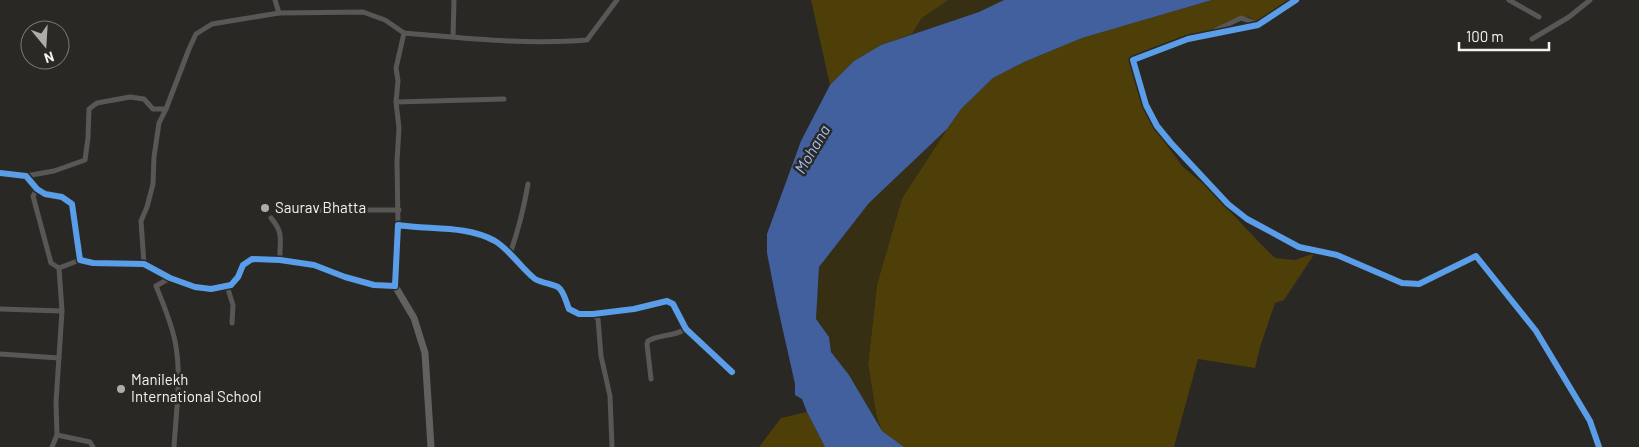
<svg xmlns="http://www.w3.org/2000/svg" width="1639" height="447" viewBox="0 0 1639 447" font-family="Barlow,sans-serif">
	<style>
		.green { fill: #4e3e08 }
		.sand { fill: #362f13 }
		.water { fill: #41609d }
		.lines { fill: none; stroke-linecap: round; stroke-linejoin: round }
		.minor { stroke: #585755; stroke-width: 5 }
		.secondary { stroke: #626160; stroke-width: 7 }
		.cycleway-casing { stroke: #2b2924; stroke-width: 9 }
		.cycleway { stroke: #5a9eea; stroke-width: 6 }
		.poi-dot { fill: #adaca8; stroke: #2b2924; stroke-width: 2 }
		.labels { text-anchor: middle; stroke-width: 5; stroke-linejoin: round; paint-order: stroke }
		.poi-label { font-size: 15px; fill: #f4f3ef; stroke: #2b2924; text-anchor: start }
		.water-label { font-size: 16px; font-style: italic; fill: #a3c1fa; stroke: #2b2924 }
	</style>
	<rect width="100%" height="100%" fill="#2a2825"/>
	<!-- green -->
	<g class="green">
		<path d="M811 0H949L922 18 912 34 881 45 854 61 830 85Z"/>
		<path d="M1212 0H1289L1257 21 1248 17H1239L1224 23 1211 32 1134 57 1130 64 1141 99 1155 128 1182 166 1207 187 1256 239 1275 258 1295 260 1315 253 1284 300 1275 303 1260 347 1255 368 1198 359 1174 447H904L882 432 876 414 868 364 877 284 902 198 947 129 961 109 993 78 1024 62 1082 38Z"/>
		<path d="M807 412 825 447H759L781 418Z"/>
	</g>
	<!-- sand -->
	<g class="sand">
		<path d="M949 0H1004L979 12 912 34 922 18Z"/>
		<path d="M947 129 902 198 877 284 868 364 876 414 882 432 849 375 831 352 829 337 816 319 819 267 869 203Z"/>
	</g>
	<!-- water -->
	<path class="water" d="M1004 0H1212L1082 38 1024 62 993 78 961 109 947 129 869 203 819 267 816 319 829 337 831 352 849 375 882 431 904 447H825L807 412 802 399 795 395V384L777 304 767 253V234L801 141 830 85 854 61 881 45 979 12Z"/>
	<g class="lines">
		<!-- minor -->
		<g class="minor">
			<path d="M275 0 279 13"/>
			<path d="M1296 0 1258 25 1188 39 1133 60 1146 105 1157 126 1171 143 1228 204 1247 219 1299 247 1337 255 1402 283 1419 284 1476 256 1536 331 1590 421 1599 447"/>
			<path d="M1509 0 1539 17"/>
			<path d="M1214 32 1216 30 1241 18 1258 24"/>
			<path d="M404 33C465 38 526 45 587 40L617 0"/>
			<path d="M453 37 454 0"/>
			<path d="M1532 39 1569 17 1590 0"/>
			<path d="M396 102 504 99"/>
			<path d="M0 173 26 176 37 189 45 194 62 197 72 204 80 260 93 263 144 264 170 278 195 287 211 289 231 285 238 277 243 265 252 259 280 260 314 265 345 277 374 285 395 286 398 225C430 230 466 225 495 241 510 250 521 268 535 279 542 283 552 284 558 287 564 291 566 302 569 309L579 314H593L634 309 667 301 673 304 686 329 732 372"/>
			<path d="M26 176 54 171 85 160 88 138 89 109 97 103 130 97 144 99 153 109H166L189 49 196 34 212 24 279 13 363 12 385 20 404 33 396 68 398 81 396 102 399 128 397 161 398 225"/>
			<path d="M37 189 33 196 51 263 59 268"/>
			<path d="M292 210H399"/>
			<path d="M271 218C285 234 279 241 280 260"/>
			<path d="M510 254C518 231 524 208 528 184"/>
			<path d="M144 264 141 221 147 207 153 184 154 157 159 123 166 109"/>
			<path d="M170 278 156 286C163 303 171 322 175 341 182 376 176 412 174 447"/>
			<path d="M227 286 233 305 232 323"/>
			<path d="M0 309 62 311"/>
			<path d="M593 314 598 319 601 356 610 396 612 447"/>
			<path d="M0 354 59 358"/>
			<path d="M651 379 647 344 648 341C660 334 673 337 686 329"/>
			<path d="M57 435 90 442 93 447"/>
			<path d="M52 447 57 435 56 402 62 311 59 268 80 260"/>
		</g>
		<!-- secondary -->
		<path class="secondary" d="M395 286 414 318 425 353 431 447"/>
		<!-- cycleway casing -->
		<g class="cycleway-casing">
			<g id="cycleway">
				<path d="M1296 0 1258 25 1188 39 1133 60 1146 105 1157 126 1171 143 1228 204 1247 219 1299 247 1337 255 1402 283 1419 284 1476 256 1536 331 1590 421 1599 447"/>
				<path d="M0 173 26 176 37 189 45 194 62 197 72 204 80 260 93 263 144 264 170 278 195 287 211 289 231 285 238 277 243 265 252 259 280 260 314 265 345 277 374 285 395 286 398 225C430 230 466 225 495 241 510 250 521 268 535 279 542 283 552 284 558 287 564 291 566 302 569 309L579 314H593L634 309 667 301 673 304 686 329 732 372"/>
			</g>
		</g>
		<!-- cycleway -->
		<use href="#cycleway" class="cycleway"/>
	</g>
	<!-- markers -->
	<g class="poi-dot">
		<circle cx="265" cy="208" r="5"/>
		<circle cx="121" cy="389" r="5"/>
	</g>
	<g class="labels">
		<!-- poi labels -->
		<g class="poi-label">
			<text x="275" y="213">Saurav Bhatta</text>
			<text x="131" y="385">Manilekh<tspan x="131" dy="17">International School</tspan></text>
		</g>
		<!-- water labels -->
		<g class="water-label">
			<text transform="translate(812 149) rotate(-59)" y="6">Mohana</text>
		</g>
	</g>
	<!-- north arrow -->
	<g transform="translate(45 45) rotate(162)"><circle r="24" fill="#2b2924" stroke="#7b7a75"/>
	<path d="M0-4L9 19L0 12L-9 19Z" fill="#adaca8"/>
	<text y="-8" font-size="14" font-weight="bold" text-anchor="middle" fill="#f4f3ef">N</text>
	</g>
	<!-- scale -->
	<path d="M1459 42v8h90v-8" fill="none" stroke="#f4f3ef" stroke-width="2.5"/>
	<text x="1466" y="42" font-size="15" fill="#f4f3ef" stroke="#2b2924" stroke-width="4" paint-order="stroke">100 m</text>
</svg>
